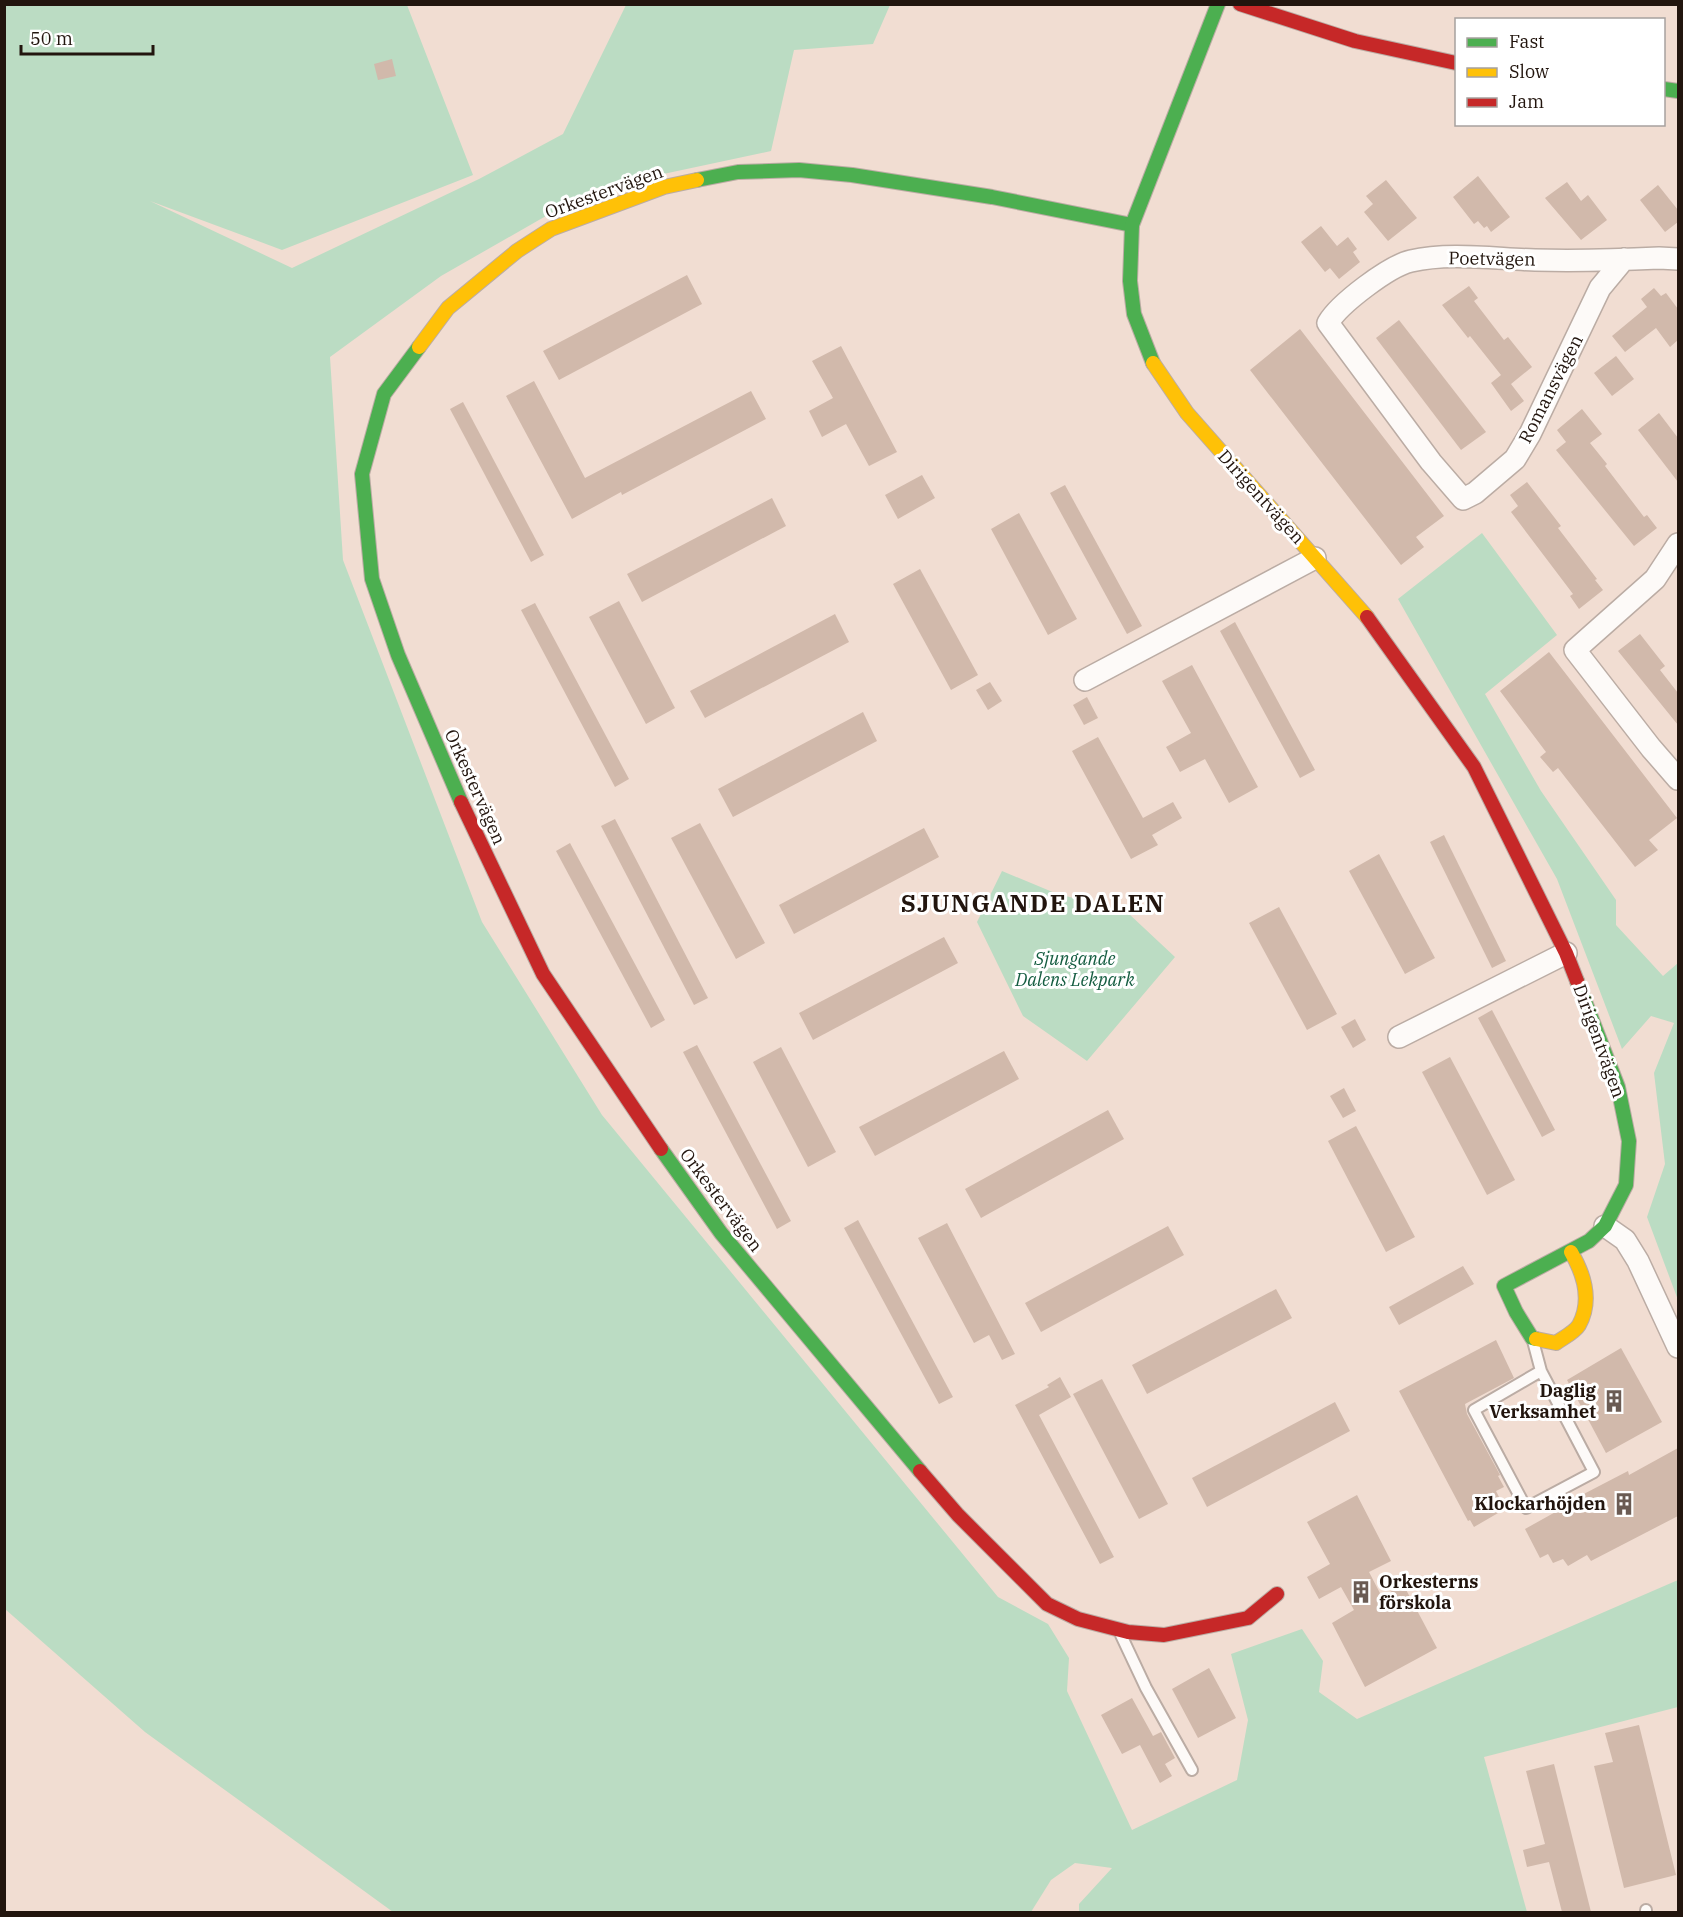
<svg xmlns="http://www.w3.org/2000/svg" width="1683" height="1917" viewBox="0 0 1683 1917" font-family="'IBM Plex Serif',serif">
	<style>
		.green { fill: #bbdcc3 }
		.building { fill: #d1b9ab }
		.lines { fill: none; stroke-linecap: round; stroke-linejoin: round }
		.lane-casing { stroke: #bbaca4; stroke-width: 14 }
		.street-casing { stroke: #bbaca4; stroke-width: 24 }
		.fast-casing { stroke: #bbaca4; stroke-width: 16 }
		.slow-casing { stroke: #bbaca4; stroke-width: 16 }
		.jam-casing { stroke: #bbaca4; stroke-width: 16 }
		.lane { stroke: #fdfaf8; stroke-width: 10 }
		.street { stroke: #fdfaf8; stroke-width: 21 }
		.fast { stroke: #4caf50; stroke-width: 14 }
		.slow { stroke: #ffc107; stroke-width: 14 }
		.jam { stroke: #c62828; stroke-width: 14 }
		.labels { text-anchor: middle; stroke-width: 6; stroke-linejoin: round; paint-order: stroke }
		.street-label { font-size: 18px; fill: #22150e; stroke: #fff }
		.park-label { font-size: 18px; font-style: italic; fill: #155d41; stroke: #fff }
		.poi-label { font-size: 18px; font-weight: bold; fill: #22150e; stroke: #fff; text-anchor: end }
		.district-label { font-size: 24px; font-weight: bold; letter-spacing: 1.5px; fill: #22150e; stroke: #fff }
	</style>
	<rect width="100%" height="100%" fill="#f1ddd2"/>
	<!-- green -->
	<g class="green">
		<path d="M5 5H407L473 175 282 250 150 201 292 268 479 179 563 134 626 5H890L873 44 794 50 771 151 593 189 441 276 330 357 343 560 482 922 602 1115 998 1597 1048 1624 1069 1658 1067 1691 1132 1830 1237 1780 1248 1720 1231 1654 1302 1629 1323 1661 1319 1692 1357 1719 1678 1580V1707L1484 1757 1527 1912H1079V1904L1112 1868 1075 1863 1051 1880 1031 1912H393L145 1732 5 1609Z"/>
		<path d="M1482 533 1557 635 1485 694 1541 791 1616 900V925L1663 976 1678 963V1300L1647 1217 1665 1164 1654 1073 1674 1023 1651 1016 1622 1049 1557 879 1398 599Z"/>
		<path d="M1002 871 1055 893 1128 913 1175 957 1087 1061 1023 1016 977 922Z"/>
	</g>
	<!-- building -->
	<g class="building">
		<path d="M392 59 396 76 378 80 374 64Z"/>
		<path d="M1478 176 1510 217 1491 232 1487 226 1484 228 1478 221 1474 224 1453 197Z"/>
		<path d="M1386 180 1417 218 1388 241 1364 212 1373 204 1366 196Z"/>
		<path d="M1567 182 1581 201 1588 195 1607 220 1581 240 1545 198Z"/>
		<path d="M1658 185 1678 210V222L1665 232 1640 200Z"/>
		<path d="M1321 226 1337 246 1348 237 1357 249 1353 252 1360 262 1339 279 1330 268 1325 272 1301 242Z"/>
		<path d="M687 275 702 304 559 380 543 351Z"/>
		<path d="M1469 286 1478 298 1474 301 1504 340 1508 337 1532 367 1511 384 1524 401 1511 411 1491 383 1501 375 1470 336 1468 338 1442 305Z"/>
		<path d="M1654 288 1661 296 1666 293 1678 309V340L1670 347 1656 328 1625 352 1612 336 1647 307 1641 299Z"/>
		<path d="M1399 320 1486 432 1461 450 1376 338Z"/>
		<path d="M1300 329 1444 516 1416 537 1424 547 1401 565 1250 370Z"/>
		<path d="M841 346 897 452 869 466 846 424 822 437 809 411 833 398 812 361Z"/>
		<path d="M1616 356 1634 379 1612 396 1594 373Z"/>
		<path d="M534 381 585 478 751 391 766 419 622 495 621 492 572 519 506 396Z"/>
		<path d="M463 402 544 555 531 562 450 409Z"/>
		<path d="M1582 409 1602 434 1590 443 1607 464 1605 466 1644 517 1647 515 1657 528 1634 546 1556 450 1566 442 1557 430Z"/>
		<path d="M1659 413 1678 438V482L1638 430Z"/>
		<path d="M922 475 935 498 898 519 885 495Z"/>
		<path d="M1527 482 1561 526 1558 528 1597 579 1595 580 1603 590 1579 609 1570 596 1573 594 1511 512 1518 506 1510 495Z"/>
		<path d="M1065 485 1142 626 1127 634 1050 493Z"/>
		<path d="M772 498 786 526 642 602 627 574Z"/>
		<path d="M1019 513 1077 619 1048 635 991 529Z"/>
		<path d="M920 569 978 675 951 690 893 584Z"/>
		<path d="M619 601 675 708 646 724 589 617Z"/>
		<path d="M535 603 629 779 615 787 521 610Z"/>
		<path d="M835 614 849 642 705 718 690 691Z"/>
		<path d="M1235 622 1315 770 1300 778 1220 631Z"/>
		<path d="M1640 634 1665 666 1660 670 1678 693V725L1618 651Z"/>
		<path d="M1549 652 1677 818 1649 840 1658 850 1635 867 1558 768 1553 772 1540 757 1546 752 1500 691Z"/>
		<path d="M1192 665 1258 787 1229 803 1205 759 1180 772 1166 747 1191 733 1162 681Z"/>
		<path d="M990 682 1002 701 988 710 976 690Z"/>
		<path d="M1087 697 1098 718 1084 725 1073 705Z"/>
		<path d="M863 712 877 741 733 817 718 789Z"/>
		<path d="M1098 737 1143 818 1173 802 1182 818 1152 835 1158 845 1131 859 1072 751Z"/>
		<path d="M615 819 708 998 694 1005 601 826Z"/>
		<path d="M700 823 765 943 736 959 671 838Z"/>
		<path d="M924 828 939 857 794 934 779 905Z"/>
		<path d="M1444 835 1506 961 1492 968 1430 842Z"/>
		<path d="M570 843 665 1020 651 1028 556 851Z"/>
		<path d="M1379 854 1435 958 1405 974 1349 871Z"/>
		<path d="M1279 907 1337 1014 1307 1030 1249 923Z"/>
		<path d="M944 937 958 963 813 1040 799 1013Z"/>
		<path d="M1492 1010 1555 1130 1542 1137 1478 1018Z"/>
		<path d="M1355 1019 1366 1040 1353 1048 1341 1027Z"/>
		<path d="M697 1045 791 1221 777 1229 683 1052Z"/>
		<path d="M781 1047 836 1152 808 1167 753 1062Z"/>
		<path d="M1004 1051 1019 1079 875 1156 859 1127Z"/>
		<path d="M1450 1057 1515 1180 1487 1195 1422 1072Z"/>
		<path d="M1344 1088 1356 1111 1343 1118 1330 1096Z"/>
		<path d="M1108 1110 1124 1139 981 1218 965 1189Z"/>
		<path d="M1356 1126 1415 1237 1386 1252 1328 1141Z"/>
		<path d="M858 1220 953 1397 939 1404 844 1228Z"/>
		<path d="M947 1223 1015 1354 1002 1360 989 1335 974 1343 918 1238Z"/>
		<path d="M1168 1226 1184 1255 1041 1332 1025 1303Z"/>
		<path d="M1463 1266 1474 1284 1399 1325 1389 1307Z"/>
		<path d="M1276 1289 1292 1318 1147 1394 1132 1365Z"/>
		<path d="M1496 1340 1514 1378 1465 1404 1467 1414 1500 1475 1498 1476 1504 1487 1496 1491 1505 1509 1474 1527 1470 1520 1468 1521 1399 1391Z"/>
		<path d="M1621 1348 1662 1422 1606 1453 1567 1380Z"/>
		<path d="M1060 1377 1071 1397 1039 1415 1114 1557 1100 1564 1015 1405 1049 1387 1047 1385Z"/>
		<path d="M1102 1379 1168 1504 1139 1519 1073 1394Z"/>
		<path d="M1335 1402 1350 1431 1207 1507 1192 1478Z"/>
		<path d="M1678 1448V1516L1591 1561 1587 1555 1568 1566 1563 1559 1553 1563 1548 1554 1540 1558 1525 1529 1577 1500 1576 1498 1628 1471 1629 1475Z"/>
		<path d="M1357 1495 1391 1561 1369 1572 1382 1597 1403 1584 1437 1648 1365 1687 1332 1623 1354 1610 1341 1587 1319 1599 1307 1577 1330 1564 1307 1522Z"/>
		<path d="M1209 1668 1236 1718 1198 1738 1172 1689Z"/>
		<path d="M1132 1698 1153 1736 1161 1732 1175 1758 1165 1764 1172 1776 1160 1783 1140 1745 1122 1754 1101 1715Z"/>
		<path d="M1639 1725 1676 1875 1624 1888 1594 1766 1613 1762 1605 1733Z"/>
		<path d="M1554 1764 1591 1912H1562L1549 1862 1527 1867 1523 1850 1545 1844 1526 1771Z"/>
	</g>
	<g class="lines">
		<!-- lane casing -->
		<g class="lane-casing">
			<g id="lane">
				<path d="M1533 1341 1541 1371 1594 1472 1526 1508 1474 1410 1541 1371"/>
				<path d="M1121 1635 1146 1688 1192 1770"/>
				<path d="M1646 1910V1912"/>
			</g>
		</g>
		<!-- street casing -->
		<g class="street-casing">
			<g id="street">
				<path d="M1624 259 1600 288 1530 434 1515 459 1475 493 1463 499 1431 462 1328 323C1339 304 1389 266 1411 261 1449 252 1496 259 1535 260 1576 261 1617 260 1659 258L1678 259"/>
				<path d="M1678 544 1655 579 1575 650 1651 748 1678 779"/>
				<path d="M1085 680 1315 558"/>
				<path d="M1399 1037 1566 953"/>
				<path d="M1605 1226 1625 1240 1638 1261 1678 1347"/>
			</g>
		</g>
		<!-- fast casing -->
		<g class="fast-casing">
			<g id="fast">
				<path d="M1664 89 1678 91"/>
				<path d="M697 180 738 172 799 170 852 175 992 197 1132 225"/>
				<path d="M419 347 384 394 362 474 372 579 398 655 461 802"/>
				<path d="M1153 363 1134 314 1130 281 1132 225 1218 4"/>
				<path d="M661 1149 721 1233 920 1471"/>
				<path d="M1536 1339 1532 1338 1516 1312 1504 1286 1589 1241 1605 1226 1626 1185 1629 1141 1618 1087 1577 981"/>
			</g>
		</g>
		<!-- slow casing -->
		<g class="slow-casing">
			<g id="slow">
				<path d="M419 347 448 308 517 251 551 229 664 187 697 180"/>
				<path d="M1153 363 1187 413 1367 617"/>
				<path d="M1536 1339 1556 1343C1563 1338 1575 1332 1579 1325 1592 1301 1584 1274 1571 1252"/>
			</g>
		</g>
		<!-- jam casing -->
		<g class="jam-casing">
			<g id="jam">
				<path d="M1240 4 1355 41 1456 63"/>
				<path d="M1367 617 1474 767 1566 953 1577 981"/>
				<path d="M461 802 543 974 661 1149"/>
				<path d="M920 1471 958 1515 1047 1604 1078 1619 1128 1632 1164 1635 1248 1618 1277 1594"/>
			</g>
		</g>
		<!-- lane -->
		<use href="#lane" class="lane"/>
		<!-- street -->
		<use href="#street" class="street"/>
		<!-- fast -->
		<use href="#fast" class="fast"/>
		<!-- slow -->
		<use href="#slow" class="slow"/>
		<!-- jam -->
		<use href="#jam" class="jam"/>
	</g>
	<!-- icons -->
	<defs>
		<g id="building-bare" transform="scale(1.8)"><path d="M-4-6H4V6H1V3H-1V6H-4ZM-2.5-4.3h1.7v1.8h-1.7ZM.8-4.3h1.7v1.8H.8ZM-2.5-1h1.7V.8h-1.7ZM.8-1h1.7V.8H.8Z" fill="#6a5b53" stroke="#fff" stroke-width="2.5" paint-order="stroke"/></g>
	</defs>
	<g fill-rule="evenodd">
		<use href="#building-bare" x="1614" y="1401"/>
		<use href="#building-bare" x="1624" y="1504"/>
		<use href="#building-bare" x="1361" y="1592"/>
	</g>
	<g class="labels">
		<!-- street labels -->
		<g class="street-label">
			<text transform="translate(604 192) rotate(-20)" y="6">Orkestervägen</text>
			<text transform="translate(1492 259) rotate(1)" y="6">Poetvägen</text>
			<text transform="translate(1551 389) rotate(-63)" y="6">Romansvägen</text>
			<text transform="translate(1261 497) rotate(48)" y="6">Dirigentvägen</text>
			<text transform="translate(475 787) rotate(66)" y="6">Orkestervägen</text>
			<text transform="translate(1599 1041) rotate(70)" y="6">Dirigentvägen</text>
			<text transform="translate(721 1200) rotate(53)" y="6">Orkestervägen</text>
		</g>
		<!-- park labels -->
		<g class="park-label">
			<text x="1075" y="965">Sjungande<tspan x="1075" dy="21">Dalens Lekpark</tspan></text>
		</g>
		<!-- poi labels -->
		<g class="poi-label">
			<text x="1596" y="1397">Daglig<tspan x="1596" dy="21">Verksamhet</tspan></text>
			<text x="1606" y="1510">Klockarhöjden</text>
			<text x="1379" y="1588" text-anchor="start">Orkesterns<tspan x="1379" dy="21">förskola</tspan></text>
		</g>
		<!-- district labels -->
		<g class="district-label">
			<text x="1033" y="912">SJUNGANDE DALEN</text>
		</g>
	</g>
	<!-- border -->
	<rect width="1683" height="1917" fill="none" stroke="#22150e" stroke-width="12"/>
	<!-- legend -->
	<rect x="1455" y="18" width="210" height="108" fill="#ffffff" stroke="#a7a19f" stroke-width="1.5"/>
	<rect x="1467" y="38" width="30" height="9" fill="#4caf50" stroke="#a7a19f" stroke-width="1.5"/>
	<text x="1509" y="48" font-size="18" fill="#22150e">Fast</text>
	<rect x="1467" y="68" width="30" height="9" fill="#ffc107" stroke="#a7a19f" stroke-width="1.5"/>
	<text x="1509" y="78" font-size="18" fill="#22150e">Slow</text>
	<rect x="1467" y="98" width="30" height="9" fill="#c62828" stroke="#a7a19f" stroke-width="1.5"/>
	<text x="1509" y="108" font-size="18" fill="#22150e">Jam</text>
	<!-- scale -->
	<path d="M21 45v9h132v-9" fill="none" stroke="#22150e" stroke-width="3"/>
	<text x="30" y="45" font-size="18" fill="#22150e" stroke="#ffffff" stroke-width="4.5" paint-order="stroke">50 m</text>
</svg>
